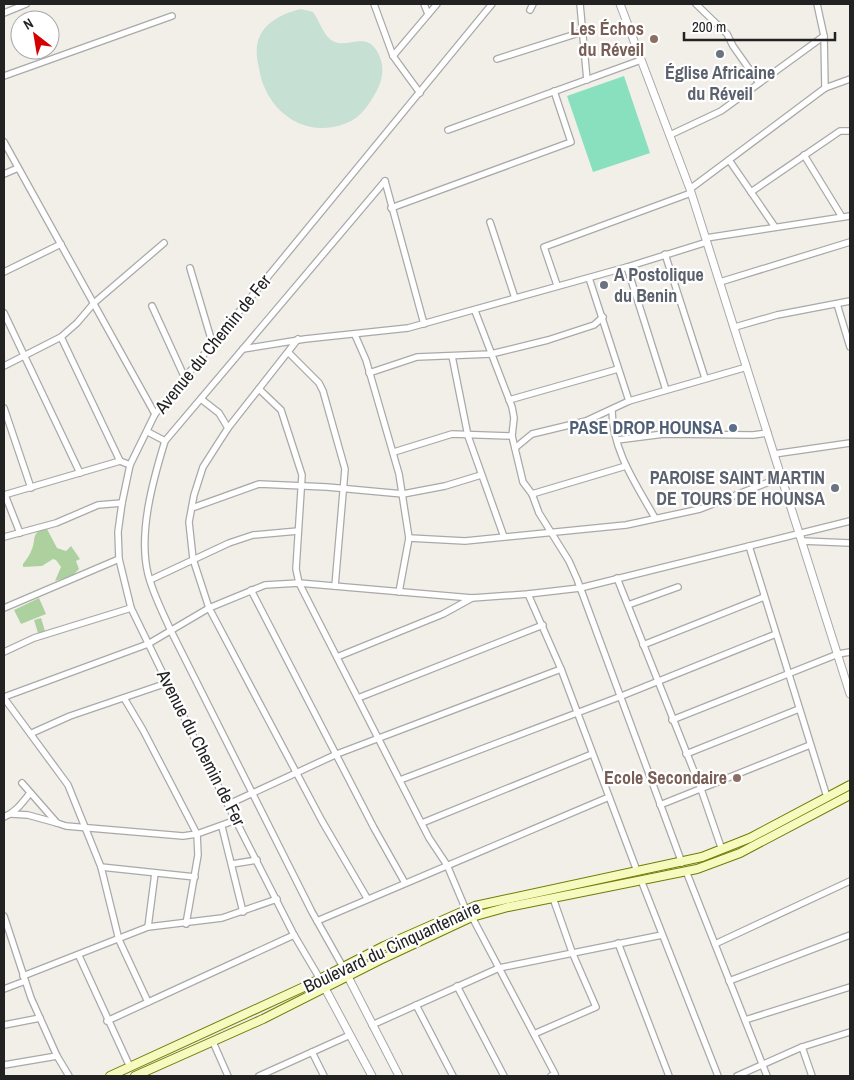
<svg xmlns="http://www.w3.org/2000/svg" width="854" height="1080" viewBox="0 0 854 1080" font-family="'Archivo Narrow',sans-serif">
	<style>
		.forest { fill: #add19e }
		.wetland { fill: #c6e0d4 }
		.pitch { fill: #88e0be }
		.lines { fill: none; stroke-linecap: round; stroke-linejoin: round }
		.minor-casing { stroke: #a9a9a9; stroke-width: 8 }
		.tertiary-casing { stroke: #a9a9a9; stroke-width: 9 }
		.secondary-casing { stroke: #707d05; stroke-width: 10 }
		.minor { stroke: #fff; stroke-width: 5.5 }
		.tertiary { stroke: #fff; stroke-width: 7 }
		.secondary { stroke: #f7fabf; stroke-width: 8 }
		.education-dot { fill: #8d6e63; stroke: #fff; stroke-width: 2 }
		.worship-dot { fill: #6b7280; stroke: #fff; stroke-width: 2 }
		.service-dot { fill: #5c6f8a; stroke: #fff; stroke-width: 2 }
		.labels { text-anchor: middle; stroke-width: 4.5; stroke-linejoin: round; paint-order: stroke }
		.education-label { font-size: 18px; font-weight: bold; fill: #785e54; stroke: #fff; text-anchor: end }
		.worship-label { font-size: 18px; font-weight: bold; fill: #5b616d; stroke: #fff }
		.street-label { font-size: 18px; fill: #222; stroke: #fff }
		.service-label { font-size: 18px; font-weight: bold; fill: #4e5e75; stroke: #fff; text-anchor: end }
	</style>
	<rect width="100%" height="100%" fill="#f2efe9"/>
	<!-- forest -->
	<g class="forest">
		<path d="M44 529H47L57 548 66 551 71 546 80 559 76 561 79 569 72 576 55 581 61 567 56 560 53 559 42 566 23 567V564C26 560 30 555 32 549 36 540 31 533 44 529Z"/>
		<path d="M39 598 46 614 21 624 14 610Z"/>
		<path d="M41 618 45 631 38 633 34 620Z"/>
	</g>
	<!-- wetland -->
	<path class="wetland" d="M301 9 313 12C319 20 323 34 331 40 346 51 366 29 378 53 387 70 381 85 372 99 362 115 352 124 333 127 295 134 264 104 259 68 257 59 255 48 259 38 266 21 284 13 301 9Z"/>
	<!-- pitch -->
	<path class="pitch" d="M624 76 650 153 593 172 567 96Z"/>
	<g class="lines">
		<!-- minor casing -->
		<g class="minor-casing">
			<g id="minor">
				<path d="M374 4 393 56 420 93"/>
				<path d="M424 4 428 14"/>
				<path d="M580 4 587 80"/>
				<path d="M696 4 727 34 733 46 759 83"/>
				<path d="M817 4 824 36 825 88"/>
				<path d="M530 10 533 4"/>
				<path d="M4 13 26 4"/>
				<path d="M393 56 437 4"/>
				<path d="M497 59 582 32"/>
				<path d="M4 76 172 16"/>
				<path d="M448 130 641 60"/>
				<path d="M670 135 721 111 824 36"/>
				<path d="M4 142 155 414"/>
				<path d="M804 155 842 217"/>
				<path d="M729 160 775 227"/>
				<path d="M4 174 18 168"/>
				<path d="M385 181 424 324"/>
				<path d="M690 189 825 88 850 79"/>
				<path d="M751 192 840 131H850"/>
				<path d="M391 208 571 142 554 91"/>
				<path d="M490 222 515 298"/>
				<path d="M706 238 850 216"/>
				<path d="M665 254 705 378"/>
				<path d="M627 267 666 390"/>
				<path d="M190 268 212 342"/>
				<path d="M4 272 61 244"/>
				<path d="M589 278 629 401"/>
				<path d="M720 282 850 242"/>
				<path d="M557 285 544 247 691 193"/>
				<path d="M837 304 850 347"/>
				<path d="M152 306 184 376"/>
				<path d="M475 311 512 407 514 418 512 436 523 482 532 494 539 513 569 561 577 579 682 863"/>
				<path d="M4 313 80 473"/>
				<path d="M735 327 777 315 850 301"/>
				<path d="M355 335 366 360 399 474 409 538 399 592"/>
				<path d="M61 337 120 461"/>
				<path d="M243 349 305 339 408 328 627 267 707 242"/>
				<path d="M289 353 319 383 323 391 345 469 335 586"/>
				<path d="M452 356 468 436 504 537"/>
				<path d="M4 366 61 337 77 323 94 303 164 243"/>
				<path d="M369 373 417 357 491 354 548 340 594 325 603 317"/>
				<path d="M259 389 281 410 302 475 296 569 299 583 429 838 447 865 466 910"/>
				<path d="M201 399 219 413 228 428 203 467 194 495 189 522 193 559 209 608 322 821 367 898"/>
				<path d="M509 400 618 369"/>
				<path d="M4 408 31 488"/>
				<path d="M612 410C612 450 636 484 655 518"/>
				<path d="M228 428 298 339"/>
				<path d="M148 432 165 441"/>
				<path d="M617 440 664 434 753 435 768 433"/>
				<path d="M515 448 532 434 586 421 629 401 747 367"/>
				<path d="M394 452 452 434 512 436"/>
				<path d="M774 454 850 443"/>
				<path d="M532 494 626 466"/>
				<path d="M4 495 120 461 130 465"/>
				<path d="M5 495 20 533"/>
				<path d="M192 508 259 484 327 487 403 494 445 486 481 475"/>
				<path d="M4 537 56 523 98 505 122 503"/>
				<path d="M409 538 465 541 626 525 700 509 782 477"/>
				<path d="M802 541 850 543"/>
				<path d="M749 546 827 797"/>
				<path d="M617 578 701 789 722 850"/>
				<path d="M150 580 229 543 253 535 298 531"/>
				<path d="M251 590 374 828 405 883"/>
				<path d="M528 594 561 669 637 871"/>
				<path d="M628 605 678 587"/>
				<path d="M4 608 119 559"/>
				<path d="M643 645 764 597"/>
				<path d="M4 652 34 638 131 608"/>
				<path d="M337 657 443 614 472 598"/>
				<path d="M4 697 148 644 209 608 265 585 299 583 472 598 528 594 580 588 850 521"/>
				<path d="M4 698 68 785 101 867 119 940 148 1002"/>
				<path d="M124 698 143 730 197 834 198 855 186 924"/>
				<path d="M358 698 543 625"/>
				<path d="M672 720 838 654 850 652"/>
				<path d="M32 733 70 716 167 683"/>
				<path d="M686 754 799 709"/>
				<path d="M400 780 619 697 776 634"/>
				<path d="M22 783 57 823 66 826 183 836 197 834 236 820"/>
				<path d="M229 804 337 754 561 669"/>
				<path d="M660 805 810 745"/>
				<path d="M11 814 28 815 57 823"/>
				<path d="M4 817C16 812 22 803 30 793"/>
				<path d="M422 823 592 754"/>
				<path d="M222 827 243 912"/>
				<path d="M232 864 257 860"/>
				<path d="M101 867 195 877"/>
				<path d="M686 871 767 1076"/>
				<path d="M641 880 718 1076"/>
				<path d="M4 916 31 998 57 1056 69 1076"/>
				<path d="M472 917 555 1074 551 1076"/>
				<path d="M317 921 609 797"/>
				<path d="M148 927 155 873"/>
				<path d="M618 943 669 1076"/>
				<path d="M715 944 850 881"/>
				<path d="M79 956 130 1067"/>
				<path d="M343 967 312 912 171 631C163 613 153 594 148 574 138 533 153 480 165 441L385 181"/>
				<path d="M23 976 148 927 222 918 277 899"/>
				<path d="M320 979 294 935 201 752 131 608 119 559 118 532 122 503 130 465 155 414 492 4"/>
				<path d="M729 981 850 935"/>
				<path d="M457 986 504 1076"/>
				<path d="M4 989 25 981"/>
				<path d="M416 1005 453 1076"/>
				<path d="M745 1020 850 987"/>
				<path d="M107 1021 294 935"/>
				<path d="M4 1025 40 1018"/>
				<path d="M372 1025 499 968 662 935"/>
				<path d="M534 1034 596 1007 572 952 553 898"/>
				<path d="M213 1042 228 1076"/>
				<path d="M802 1047 812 1076"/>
				<path d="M312 1052 324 1076"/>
				<path d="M4 1065 57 1056"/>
				<path d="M259 1076 350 1035"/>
				<path d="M737 1076 802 1047 850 1032"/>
			</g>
		</g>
		<!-- tertiary casing -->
		<g class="tertiary-casing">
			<g id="tertiary">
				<path d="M620 4 690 189 850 694"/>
				<path d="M343 967 399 1076"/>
				<path d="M320 979 372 1076"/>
			</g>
		</g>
		<!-- secondary casing -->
		<g class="secondary-casing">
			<g id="secondary">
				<path d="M110 1076 306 986 384 946 475 906 702 857 750 838 850 785"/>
				<path d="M135 1076 263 1019 380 960 472 917 508 907 697 869 740 853 850 795"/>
			</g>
		</g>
		<!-- minor -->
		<use href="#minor" class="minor"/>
		<!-- tertiary -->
		<use href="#tertiary" class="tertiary"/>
		<!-- secondary -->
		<use href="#secondary" class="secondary"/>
	</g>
	<!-- markers -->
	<g class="education-dot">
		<circle cx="654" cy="39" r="5"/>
		<circle cx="737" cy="778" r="5"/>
	</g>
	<g class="worship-dot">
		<circle cx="720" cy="54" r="5"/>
		<circle cx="604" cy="285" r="5"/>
		<circle cx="835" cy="488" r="5"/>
	</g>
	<circle class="service-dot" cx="733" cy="428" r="5"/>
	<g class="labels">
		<!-- education labels -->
		<g class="education-label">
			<text x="644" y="35">Les Échos<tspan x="644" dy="21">du Réveil</tspan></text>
			<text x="727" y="784">Ecole Secondaire</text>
		</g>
		<!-- worship labels -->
		<g class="worship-label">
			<text x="720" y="79">Église Africaine<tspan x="720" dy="21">du Réveil</tspan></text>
			<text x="614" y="281" text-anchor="start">A Postolique<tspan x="614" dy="21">du Benin</tspan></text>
			<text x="825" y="484" text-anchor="end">PAROISE SAINT MARTIN<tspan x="825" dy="21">DE TOURS DE HOUNSA</tspan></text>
		</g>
		<!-- street labels -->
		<g class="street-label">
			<text transform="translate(213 344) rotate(-51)" y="6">Avenue du Chemin de Fer</text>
			<text transform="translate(201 748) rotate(63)" y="6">Avenue du Chemin de Fer</text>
			<text transform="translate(392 947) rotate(-25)" y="6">Boulevard du Cinquantenaire</text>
		</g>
		<!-- service labels -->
		<g class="service-label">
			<text x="723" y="434">PASE DROP HOUNSA</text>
		</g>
	</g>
	<!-- border -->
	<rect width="854" height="1080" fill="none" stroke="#222222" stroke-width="10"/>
	<!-- north arrow -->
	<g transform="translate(35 35) rotate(329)"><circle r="24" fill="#ffffff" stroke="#a7a7a7"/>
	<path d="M0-4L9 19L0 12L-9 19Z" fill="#d40000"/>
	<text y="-8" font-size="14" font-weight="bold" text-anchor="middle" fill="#222222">N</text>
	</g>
	<!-- scale -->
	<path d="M684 32v8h151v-8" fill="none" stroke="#222222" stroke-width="2.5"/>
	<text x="692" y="32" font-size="15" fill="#222222" stroke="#ffffff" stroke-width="4" paint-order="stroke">200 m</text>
</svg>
